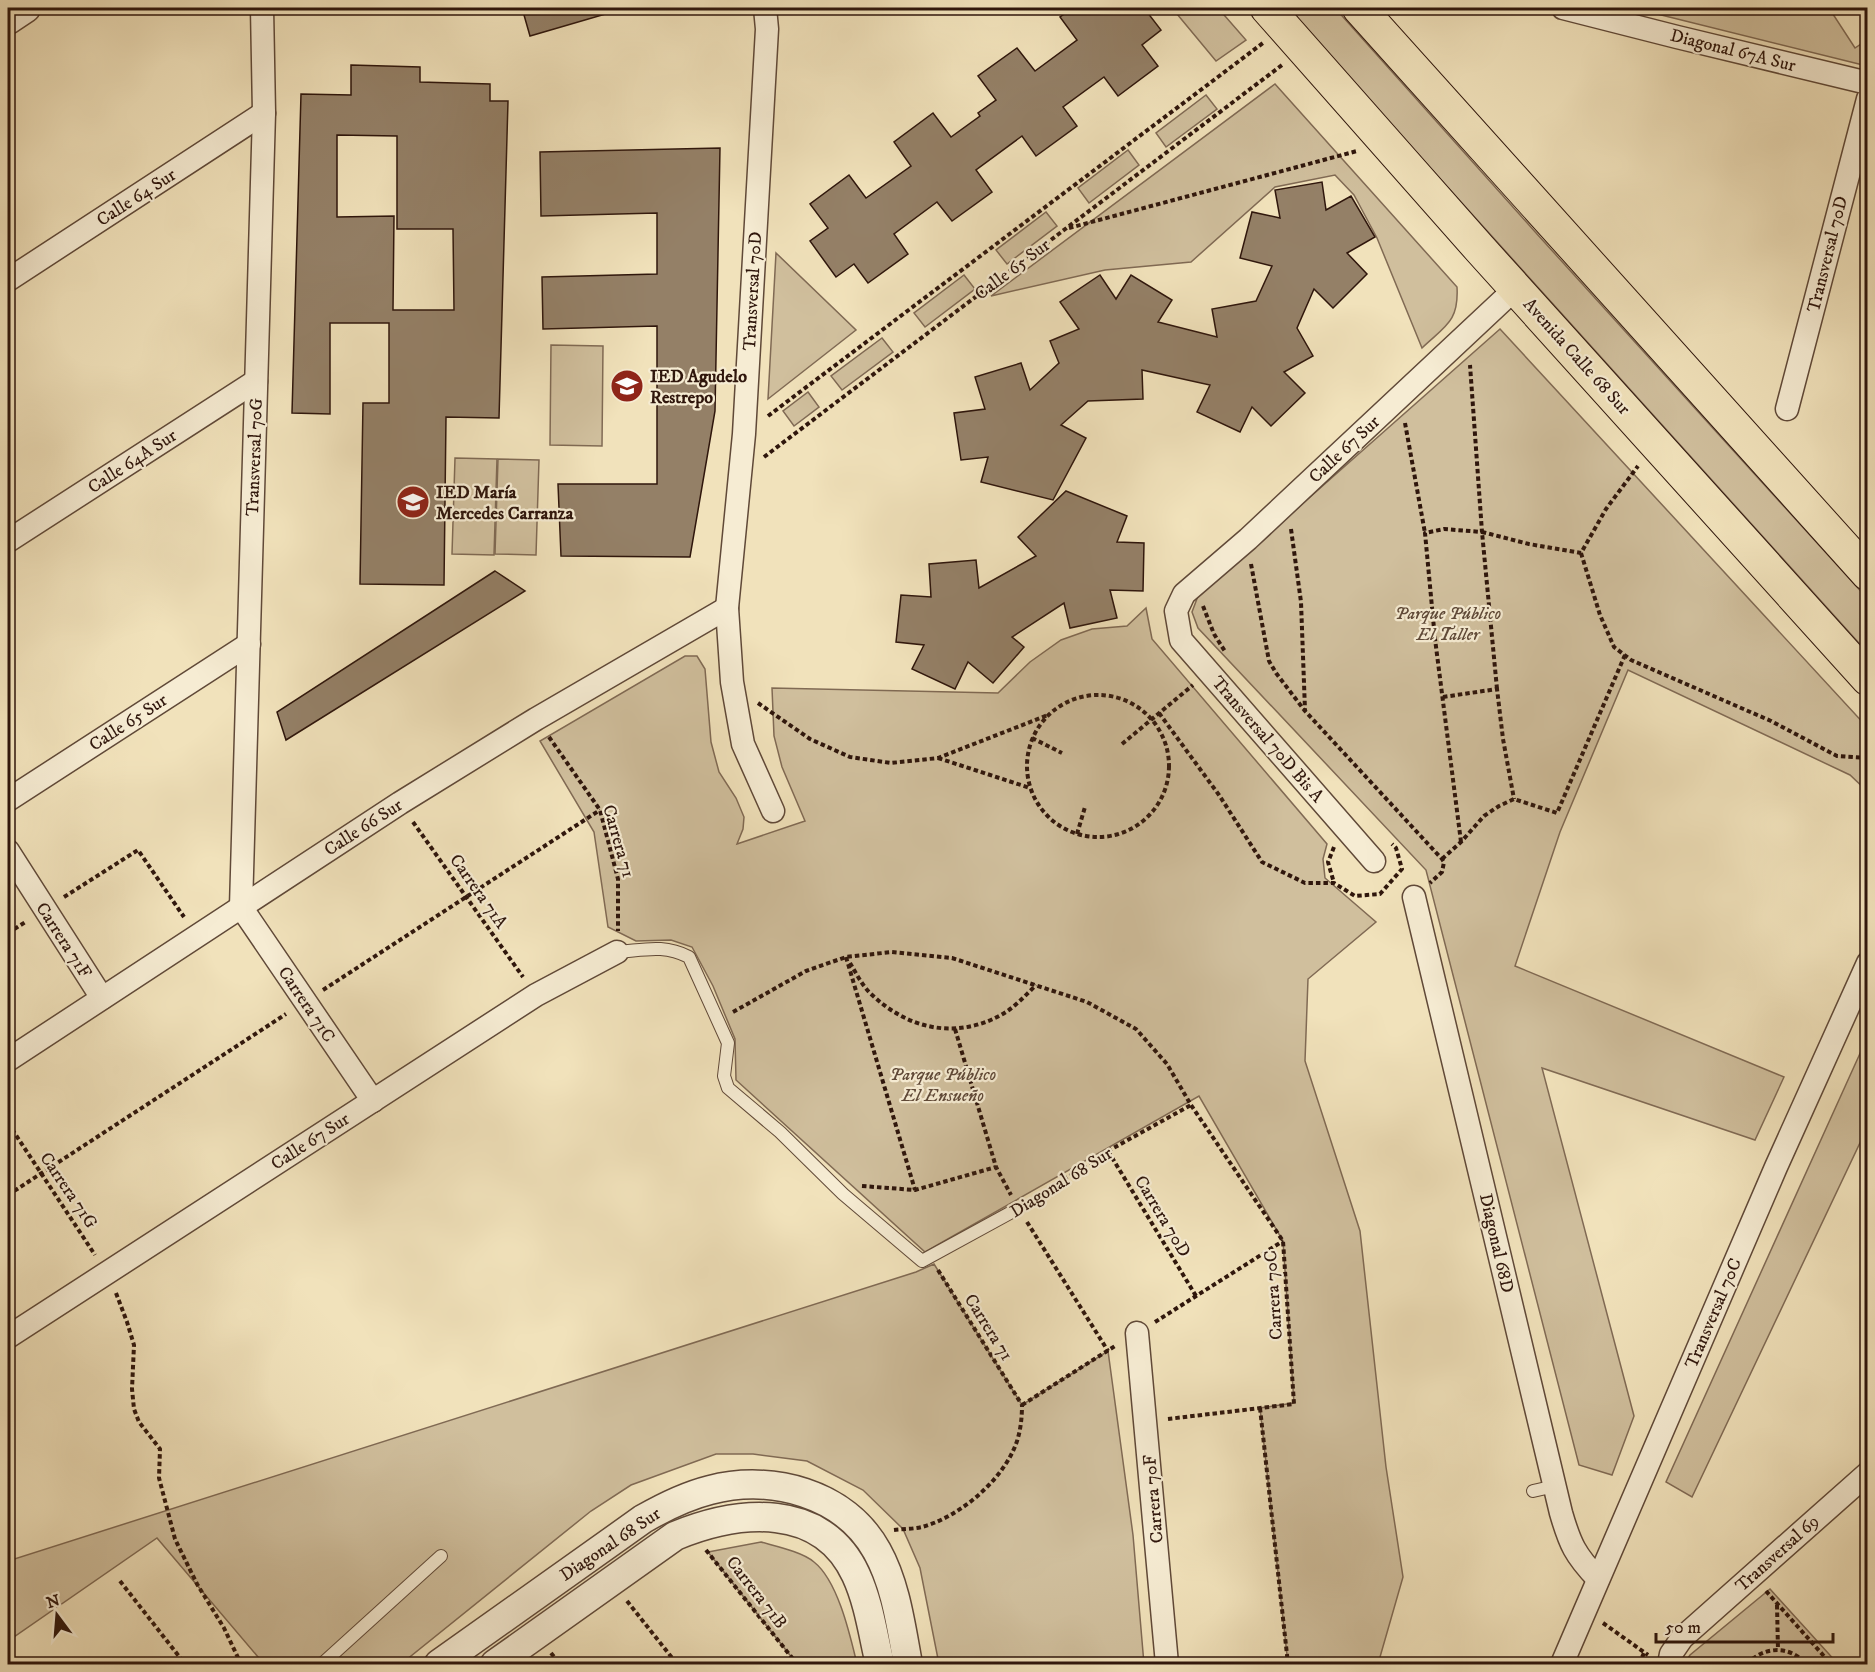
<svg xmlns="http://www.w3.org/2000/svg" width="1875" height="1672" viewBox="0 0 1875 1672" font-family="'IM FELL DW Pica',serif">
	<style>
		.green { fill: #d0bf9d; stroke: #806a54; stroke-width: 1.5 }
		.building { fill: #948067; stroke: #2f160c; stroke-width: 1.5; fill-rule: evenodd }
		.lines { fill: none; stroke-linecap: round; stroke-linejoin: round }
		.service-casing { stroke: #604938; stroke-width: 14 }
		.minor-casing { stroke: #604938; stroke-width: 25 }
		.tertiary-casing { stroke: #604938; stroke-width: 31 }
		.primary-casing { stroke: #2f160c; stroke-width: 35 }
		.path { stroke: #2f160c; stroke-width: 4; stroke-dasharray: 4.5 3; stroke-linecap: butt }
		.service { stroke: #f6ecd3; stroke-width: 12 }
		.minor { stroke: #f6ecd3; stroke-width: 22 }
		.tertiary { stroke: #f6ecd3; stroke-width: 28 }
		.primary { stroke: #f1e2bb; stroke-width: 33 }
		.labels { text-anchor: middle; stroke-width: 4.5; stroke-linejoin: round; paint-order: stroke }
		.street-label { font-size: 18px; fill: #2f160c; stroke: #f6ecd3 }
		.poi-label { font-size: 18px; font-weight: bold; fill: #2f160c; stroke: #f6ecd3; text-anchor: start }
		.park-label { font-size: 18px; font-style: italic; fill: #5f4938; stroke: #f6ecd3 }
	</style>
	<rect width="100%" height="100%" fill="#f1e2bb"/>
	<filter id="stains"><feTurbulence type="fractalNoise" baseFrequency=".00333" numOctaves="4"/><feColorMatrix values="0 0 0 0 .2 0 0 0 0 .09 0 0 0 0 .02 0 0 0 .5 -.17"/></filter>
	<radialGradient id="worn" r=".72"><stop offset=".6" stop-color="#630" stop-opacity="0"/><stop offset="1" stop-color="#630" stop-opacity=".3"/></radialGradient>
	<!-- green -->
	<g class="green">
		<path d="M1172 8H1218L1246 40 1216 61Z"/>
		<path d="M1286 8H1335L1537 234 1867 598V652Z"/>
		<path d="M1633 8H1829L1855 48 1867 40V66Z"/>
		<path d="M1275 84 1457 287C1459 322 1445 326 1422 348L1377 238 1354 195 1335 175 1275 187 1191 262 1105 270 991 296Z"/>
		<path d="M1206 95 1217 109 1166 147 1156 133Z"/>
		<path d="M1128 150 1139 165 1089 203 1078 188Z"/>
		<path d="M1046 212 1057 226 1007 264 996 250Z"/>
		<path d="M776 253 856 330 768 399Z"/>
		<path d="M964 275 975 289 925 327 914 313Z"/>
		<path d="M1500 329 1867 727V791L1850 775 1628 670 1560 832 1515 966 1784 1077 1755 1140 1542 1068 1634 1416 1612 1475 1579 1465 1426 870 1198 628 1192 612 1198 596Z"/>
		<path d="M882 338 893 352 842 390 831 376Z"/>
		<path d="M551 345 603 346 602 446 550 445Z"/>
		<path d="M808 392 819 407 794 426 783 411Z"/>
		<path d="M455 458 497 459 494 555 452 554Z"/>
		<path d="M498 459 539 460 536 555 495 554Z"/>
		<path d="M1146 608 1152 639 1327 844 1323 859 1325 878 1376 922 1308 979 1305 1061 1360 1231 1386 1467 1403 1577 1378 1664H1288L1260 1408 1294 1403 1283 1241 1199 1096 925 1252 736 1080 735 1039 713 986 692 947 671 940 636 941 608 927 594 832 540 741 685 656H697L705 669 711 742 719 772 736 798 744 817 743 829 737 844 805 821 782 767 774 736 772 688 998 693 1030 662 1061 640 1092 629 1127 626Z"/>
		<path d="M1867 1038V1128L1692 1497 1666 1482Z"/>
		<path d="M934 1264 1022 1405 1108 1351 1133 1535 1144 1664H939L920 1568 903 1529 863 1490 807 1461 753 1454H716L631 1485 591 1511 401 1664H264L157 1538 8 1641V1561L916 1272Z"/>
		<path d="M761 1542C775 1546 803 1552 814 1562 838 1581 850 1635 857 1664H797L708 1552Z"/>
		<path d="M1770 1589 1838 1664H1684L1690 1655Z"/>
	</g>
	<!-- building -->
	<g class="building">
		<path d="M522 8H608L609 13 530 36Z"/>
		<path d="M1073 8H1144L1161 30 1142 45 1158 66 1118 96 1104 77 1063 107 1077 126 1036 156 1022 136 976 170 992 192 952 221 937 202 894 234 908 254 868 283 854 264 836 277 810 241 828 228 810 204 849 175 866 198 911 166 894 142 933 113 951 137 980 116 978 113 996 100 978 76 1017 48 1035 71 1077 40 1060 17Z"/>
		<path d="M351 65 420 67V82L490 84V101H508L499 418 446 417 444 585 360 584 363 403H389V323H330V414L292 413 301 94 351 95ZM337 135 397 136V229H453L454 310H393L394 216 337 217Z"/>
		<path d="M720 148 715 411 690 557 561 556 558 484H657V326L543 329 542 277 657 274V213L541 216 540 152Z"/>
		<path d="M1322 182 1326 210 1351 196 1375 237 1347 253 1367 274 1333 308 1314 289 1297 328 1313 356 1284 372 1305 393 1271 426 1252 407 1240 432 1197 412 1210 385 1142 370 1143 399 1088 401 1061 425 1086 438 1053 500 981 482 988 457 961 460 954 413 985 409 975 377 1021 363 1030 390 1059 363 1050 341 1079 329 1060 302 1100 275 1116 299 1131 275 1172 300 1158 322 1217 337 1212 309 1256 301 1272 266 1240 258 1252 212 1280 218 1275 190Z"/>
		<path d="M1066 491 1127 516 1117 542 1144 543 1143 591 1110 590 1117 618 1070 628 1064 603 1012 637 1024 647 993 683 968 662 955 689 912 669 924 645 896 642 901 595 931 597 929 564 976 560 979 588 1036 556 1018 537Z"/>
		<path d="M495 571 525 591 286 740 277 712Z"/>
	</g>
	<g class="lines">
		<!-- service casing -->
		<g class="service-casing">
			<g id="service">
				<path d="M617 952C645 950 663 944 689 957L728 1043 724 1076 728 1088 780 1132 843 1194 922 1261 1019 1208"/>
				<path d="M1533 1491 1555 1486"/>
				<path d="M322 1664 441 1556"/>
			</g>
		</g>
		<!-- minor casing -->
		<g class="minor-casing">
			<g id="minor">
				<path d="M262 8 264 113 241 907 373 1101"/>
				<path d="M765 8 767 29 744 434 727 608 732 682 743 744 773 811"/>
				<path d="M1563 8 1677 37 1868 83"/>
				<path d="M8 280 264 113"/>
				<path d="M1787 409 1868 99"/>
				<path d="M8 541 256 381"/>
				<path d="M8 800 249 644"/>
				<path d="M8 851 102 998"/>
				<path d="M1374 861 1181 640 1176 611 1184 594 1248 539 1516 288"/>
				<path d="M1414 897 1561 1513C1570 1544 1575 1555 1598 1579"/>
				<path d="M8 1060 400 803 536 719 727 608"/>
				<path d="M1137 1333 1167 1664"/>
				<path d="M8 1337 536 995 617 952"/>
				<path d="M1562 1664 1776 1167 1868 963"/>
				<path d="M1669 1664 1671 1654 1682 1638 1868 1473"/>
			</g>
		</g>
		<!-- tertiary casing -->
		<g class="tertiary-casing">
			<g id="tertiary">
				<path d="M8 20 26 8"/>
				<path d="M439 1664 643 1519C664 1507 686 1496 710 1490 771 1474 845 1493 877 1551 896 1585 901 1627 908 1664"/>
				<path d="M495 1664 675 1536C738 1510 822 1501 856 1575 869 1603 873 1635 880 1664"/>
			</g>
		</g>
		<!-- primary casing -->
		<g class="primary-casing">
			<g id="primary">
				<path d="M1267 8 1480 249 1868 679"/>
				<path d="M1359 8 1868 574"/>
			</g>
		</g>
		<!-- path -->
		<g class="path">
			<path d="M1069 228 1357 151"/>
			<path d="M768 416 1263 43"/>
			<path d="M1405 423 1425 533"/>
			<path d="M764 457 1282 65"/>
			<path d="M1291 529 1301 602 1305 710"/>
			<path d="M1581 553 1600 615 1614 647 1631 660 1771 721 1837 756 1868 758"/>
			<path d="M1251 564 1269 661 1276 673 1305 711 1442 859 1444 862 1442 872 1430 883"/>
			<path d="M1203 606 1214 634 1226 653"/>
			<path d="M1497 689 1482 532 1529 544 1581 553 1606 509 1638 466"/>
			<circle cx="1098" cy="766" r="71"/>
			<path d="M1443 697 1497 689 1503 739 1514 799"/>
			<path d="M758 703 810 739 850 757 891 763 938 758 1048 715"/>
			<path d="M1159 713 1219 795 1262 862 1305 883H1334L1355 896 1380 894 1402 869 1396 848 1392 844"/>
			<path d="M549 737 600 810 618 879V931"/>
			<path d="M1032 738 1062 753"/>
			<path d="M1122 744 1193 685"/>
			<path d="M938 758 1030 788"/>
			<path d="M413 822 523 977"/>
			<path d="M1077 834 1085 807"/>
			<path d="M1461 842 1435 639 1425 533 1444 529 1482 532 1470 365"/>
			<path d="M1334 847 1328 862 1334 883"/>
			<path d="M1442 859 1461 842 1484 816 1499 806 1514 799 1557 813 1625 655"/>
			<path d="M64 897 138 850 184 917"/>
			<path d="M8 933 27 921"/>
			<path d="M846 957 915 1190"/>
			<path d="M850 963C856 973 862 985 870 993 907 1029 955 1040 1001 1015 1014 1008 1025 996 1036 985"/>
			<path d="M323 990 600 810"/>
			<path d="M733 1012 806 971 846 957 892 952 952 958 1087 1002 1136 1029 1167 1064 1191 1105 1283 1241 1294 1404 1168 1419"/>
			<path d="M955 1029 996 1167 1011 1195"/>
			<path d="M8 1123 95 1255"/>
			<path d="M1108 1151 1196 1296"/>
			<path d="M862 1186 915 1190 996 1167"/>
			<path d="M8 1195 286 1014"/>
			<path d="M1032 1200 1108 1151 1191 1105"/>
			<path d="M1027 1222 1108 1351"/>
			<path d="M938 1270 1022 1405"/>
			<path d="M116 1293 127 1322 134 1345 132 1389 134 1409 139 1422 160 1449 159 1478 175 1539 197 1584 224 1628 241 1664"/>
			<path d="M1155 1322 1283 1241"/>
			<path d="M1022 1405 1115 1346"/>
			<path d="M1260 1408 1288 1664"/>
			<path d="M894 1530C903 1529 913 1529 922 1527 958 1517 997 1485 1013 1451 1020 1437 1022 1420 1022 1405"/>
			<path d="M706 1550 797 1664"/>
			<path d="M120 1581 185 1664"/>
			<path d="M1766 1591 1831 1664"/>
			<path d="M627 1601 677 1664"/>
			<path d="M1777 1605 1778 1650"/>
			<path d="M1603 1623 1648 1655"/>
			<path d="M551 1653 560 1664"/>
			<path d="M1301 1664H1304"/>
			<path d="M1639 1664 1644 1653"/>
			<path d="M1747 1664C1764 1646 1790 1645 1806 1664"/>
		</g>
		<!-- service -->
		<use href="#service" class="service"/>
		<!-- minor -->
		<use href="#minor" class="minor"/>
		<!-- tertiary -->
		<use href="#tertiary" class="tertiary"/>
		<!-- primary -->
		<use href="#primary" class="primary"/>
	</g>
	<!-- icons -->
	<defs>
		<g id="school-disc" transform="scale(1.725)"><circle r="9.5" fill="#8f2418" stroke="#f6ecd3"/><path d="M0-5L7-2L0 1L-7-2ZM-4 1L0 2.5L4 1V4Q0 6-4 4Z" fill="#fff"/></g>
	</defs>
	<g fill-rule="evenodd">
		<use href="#school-disc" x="627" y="386"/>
		<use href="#school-disc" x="413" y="502"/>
	</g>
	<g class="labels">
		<!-- street labels -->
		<g class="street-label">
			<text transform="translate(1733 50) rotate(14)" y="6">Diagonal 67A Sur</text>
			<text transform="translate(136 197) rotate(-33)" y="6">Calle 64 Sur</text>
			<text transform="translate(1827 254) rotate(-76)" y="6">Transversal 70D</text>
			<text transform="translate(1012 269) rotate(-37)" y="6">Calle 65 Sur</text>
			<text transform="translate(752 291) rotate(-87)" y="6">Transversal 70D</text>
			<text transform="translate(1577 356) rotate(48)" y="6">Avenida Calle 68 Sur</text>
			<text transform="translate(1344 449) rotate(-43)" y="6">Calle 67 Sur</text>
			<text transform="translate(254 457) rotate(-88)" y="6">Transversal 70G</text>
			<text transform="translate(132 461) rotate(-33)" y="6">Calle 64A Sur</text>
			<text transform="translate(128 722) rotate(-33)" y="6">Calle 65 Sur</text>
			<text transform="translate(1268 739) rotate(49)" y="6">Transversal 70D Bis A</text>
			<text transform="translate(363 827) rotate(-33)" y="6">Calle 66 Sur</text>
			<text transform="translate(619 841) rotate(74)" y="6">Carrera 71</text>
			<text transform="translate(479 891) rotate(55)" y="6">Carrera 71A</text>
			<text transform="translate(64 940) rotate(57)" y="6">Carrera 71F</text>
			<text transform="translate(307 1004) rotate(56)" y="6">Carrera 71C</text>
			<text transform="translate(310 1141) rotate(-33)" y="6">Calle 67 Sur</text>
			<text transform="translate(1061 1182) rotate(-32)" y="6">Diagonal 68 Sur</text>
			<text transform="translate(69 1190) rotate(56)" y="6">Carrera 71G</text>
			<text transform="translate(1163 1216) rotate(59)" y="6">Carrera 70D</text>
			<text transform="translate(1497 1243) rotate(77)" y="6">Diagonal 68D</text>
			<text transform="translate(1273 1295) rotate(-94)" y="6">Carrera 70C</text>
			<text transform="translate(1713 1313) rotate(-67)" y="6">Transversal 70C</text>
			<text transform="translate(989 1327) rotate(58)" y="6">Carrera 71</text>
			<text transform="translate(1153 1499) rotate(-95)" y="6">Carrera 70F</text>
			<text transform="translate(610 1544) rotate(-34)" y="6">Diagonal 68 Sur</text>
			<text transform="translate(1777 1553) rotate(-42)" y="6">Transversal 69</text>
			<text transform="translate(757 1592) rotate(52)" y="6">Carrera 71B</text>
		</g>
		<!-- poi labels -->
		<g class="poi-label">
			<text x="650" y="382">IED Agudelo<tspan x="650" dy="21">Restrepo</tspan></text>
			<text x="436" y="498">IED María<tspan x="436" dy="21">Mercedes Carranza</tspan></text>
		</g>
		<!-- park labels -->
		<g class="park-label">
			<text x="1448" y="619">Parque Público<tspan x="1448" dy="21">El Taller</tspan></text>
			<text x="943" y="1080">Parque Público<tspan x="943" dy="21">El Ensueño</tspan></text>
		</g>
	</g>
	<!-- margin -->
	<rect width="1875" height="1672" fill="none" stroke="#f1e2bb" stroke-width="30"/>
	<rect x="9" y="9" width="1857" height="1654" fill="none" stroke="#2f160c" stroke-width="3"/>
	<rect x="15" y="15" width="1845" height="1642" fill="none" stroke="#2f160c" stroke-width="1.5"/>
	<!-- north arrow -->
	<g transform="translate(57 1615) rotate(344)" stroke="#f6ecd3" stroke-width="4.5" paint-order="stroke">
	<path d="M0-4.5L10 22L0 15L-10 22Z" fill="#2f160c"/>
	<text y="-9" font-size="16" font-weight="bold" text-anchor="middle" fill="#2f160c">N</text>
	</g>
	<!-- scale -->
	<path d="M1656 1633v9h177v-9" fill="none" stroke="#2f160c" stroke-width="3"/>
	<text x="1665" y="1633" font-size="18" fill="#2f160c" stroke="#f6ecd3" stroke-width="4.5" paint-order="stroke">50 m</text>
	<rect width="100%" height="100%" filter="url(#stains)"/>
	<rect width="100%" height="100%" fill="url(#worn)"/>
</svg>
